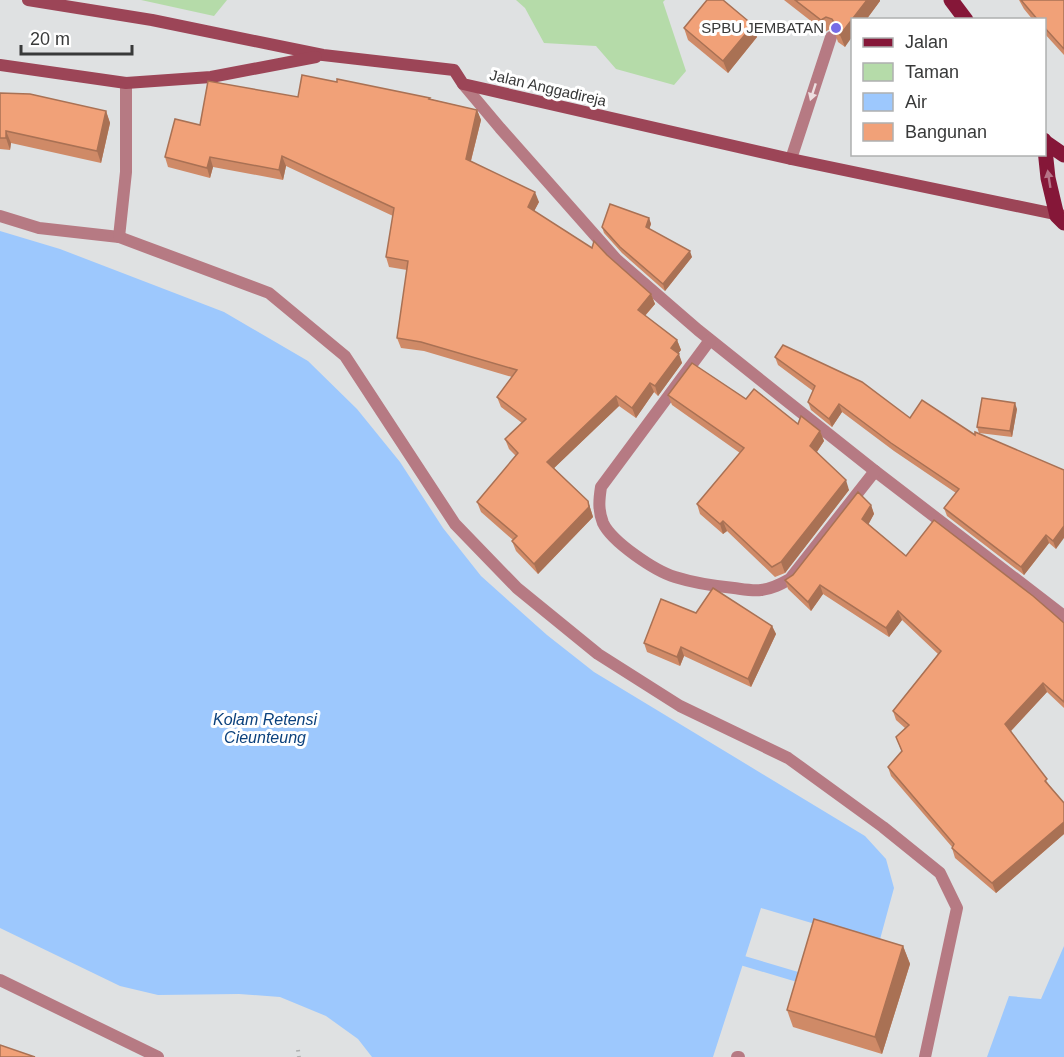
<svg xmlns="http://www.w3.org/2000/svg" width="1064" height="1057" viewBox="0 0 1064 1057" font-family="Arial,sans-serif">
	<style>
		.green { fill: #b5dba9 }
		.water { fill: #9dc8fd }
		.lines { fill: none; stroke-linecap: round; stroke-linejoin: round }
		.stream { stroke: #9dc8fd; stroke-width: 10 }
		.path { stroke: #adafaf; stroke-width: 4; stroke-dasharray: 1.5 4.5; stroke-linecap: butt }
		.service { stroke: #b67a83; stroke-width: 12 }
		.minor { stroke: #b67a83; stroke-width: 12 }
		.secondary { stroke: #9c4557; stroke-width: 12 }
		.primary { stroke: #851738; stroke-width: 15 }
		.wall { fill: #cf8a67 }
		.shaded-wall { fill: #a97154 }
		.building { fill: #f1a178; stroke: #a97154; stroke-width: 1.5 }
		.oneway { fill: #eddee0 }
		.oneway2 { fill: #b67488 }
		.poi-dot { fill: #766be6; stroke: #fff; stroke-width: 2 }
		.labels { text-anchor: middle; stroke-width: 6; stroke-linejoin: round; paint-order: stroke }
		.poi-label { font-size: 15px; fill: #383939; stroke: #fff; text-anchor: end }
		.street-label { font-size: 15px; fill: #383939; stroke: #fff }
		.water-label { font-size: 16px; font-style: italic; fill: #0c427d; stroke: #fff }
	</style>
	<rect width="100%" height="100%" fill="#dfe1e2"/>
	<!-- green -->
	<g class="green">
		<path d="M141 0H227L214 16Z"/>
		<path d="M516 0H665L663 2 686 71 674 85 616 69 596 46 544 43 525 8Z"/>
	</g>
	<!-- water -->
	<g class="water">
		<path d="M0 231 60 249 224 312 308 361 357 409 400 462 443 528 481 576 547 635 594 672 865 836 886 859 894 888 879 943 761 908 713 1057H372L358 1039 326 1016 280 997 239 994 158 995 120 986 0 928Z"/>
		<path d="M1064 946V1057H987L1009 996 1041 999Z"/>
	</g>
	<g class="lines">
		<!-- stream -->
		<path class="stream" d="M744 961 801 978"/>
		<!-- path -->
		<path class="path" d="M298 1050 299 1057"/>
		<!-- service -->
		<g class="service">
			<path d="M791 159 831 37"/>
			<path d="M0 216 39 228 119 237 269 293 345 356 455 524 517 588 598 654 680 706 788 758 883 827 940 873 957 908 925 1057"/>
			<path d="M119 237 126 172V83"/>
			<path d="M0 980 158 1057"/>
			<path d="M737 1057H739"/>
		</g>
		<!-- minor -->
		<g class="minor">
			<path d="M463 84 500 128 616 259 698 330 783 398 875 471 1064 616"/>
			<path d="M710 340 601 487C599 500 598 510 603 523 612 542 655 571 675 577 694 583 714 586 734 588 742 589 752 591 761 590 772 589 781 584 790 579L875 471"/>
		</g>
		<!-- secondary -->
		<g class="secondary">
			<path d="M28 0 152 20 323 55 454 70 463 84 791 159 1064 216"/>
			<path d="M0 65 126 83 211 77 316 57"/>
		</g>
		<!-- primary -->
		<g class="primary">
			<path d="M951 0 966 20"/>
			<path d="M1044 140 1048 178 1057 216 1064 223"/>
			<path d="M1045 142 1064 155"/>
		</g>
	</g>
	<!-- wall -->
	<g class="wall">
		<path d="M784 0H880V1L866 20H852L845 47 838 42 834 30 830 29 825 32Z"/>
		<path d="M1019 0H1064V55L1044 33V20H1033L1024 9Z"/>
		<path d="M684 28 757 37 728 73 688 40Z"/>
		<path d="M0 93 106 111 110 123 101 163 11 143 10 150 0 149Z"/>
		<path d="M298 97 430 99 477 110 481 120 471 161 539 202 534 211 592 248 607 255 651 294 655 304 645 316 677 340 681 350 678 353 682 363 658 396 654 392 636 418 619 406 554 468 588 501 593 517 538 574 516 551 512 541 513 540 481 512 477 502 516 456 509 449 505 439 522 423 501 407 497 397 512 377 424 351 401 348 397 338 407 270 389 267 386 257 393 216 286 166 283 180 213 167 210 178 168 167 165 157 200 125Z"/>
		<path d="M649 218 651 224 649 229 692 257 665 291 622 253 604 233 602 227Z"/>
		<path d="M775 357 910 418 975 435 1064 470 1056 549 1049 543 1024 575 947 516 944 508 956 493 894 451 842 412 832 427 811 410 808 402 813 391 778 365Z"/>
		<path d="M668 395 746 399 798 424 820 431 824 441 817 452 849 490 785 573 775 577 727 531 723 534 700 514 697 504 740 453 672 405Z"/>
		<path d="M1017 409 1012 437 979 433 977 427Z"/>
		<path d="M871 505 874 514 868 524 906 556 1064 623V708L1047 692 1011 731 1050 786 1064 803V834L996 893 955 858 952 848V847L891 776 888 767 902 752 896 737 905 728 896 720 893 711 938 654 902 620 889 637 823 594 811 611 788 589 785 580 793 575Z"/>
		<path d="M696 613 772 626 776 634 751 687 684 656 680 666 647 652 644 643Z"/>
		<path d="M903 946 910 964 882 1054 793 1027 787 1010Z"/>
	</g>
	<!-- shaded-wall -->
	<g class="shaded-wall">
		<path d="M867 0H880V1L866 20H852V37L845 47 840 35Z"/>
		<path d="M753 25 757 37 728 73 723 61Z"/>
		<path d="M477 110 481 120 469 168 466 159Z"/>
		<path d="M106 111 110 123 101 163 97 151Z"/>
		<path d="M6 131 11 143 10 150 6 138Z"/>
		<path d="M282 156 286 166 283 180 279 170Z"/>
		<path d="M210 157 213 167 210 178 207 168Z"/>
		<path d="M535 192 539 202 531 217 528 207Z"/>
		<path d="M649 218 651 224 648 233 646 227Z"/>
		<path d="M690 251 692 257 665 291 663 284Z"/>
		<path d="M651 294 655 304 641 320 638 310Z"/>
		<path d="M677 340 681 350 675 358 671 348Z"/>
		<path d="M679 354 682 363 658 396 655 386Z"/>
		<path d="M650 383 654 392 636 418 632 408Z"/>
		<path d="M616 396 619 406 551 471 547 462Z"/>
		<path d="M1015 403 1017 409 1012 437 1010 431Z"/>
		<path d="M839 404 842 412 832 427 829 419Z"/>
		<path d="M820 431 824 441 814 456 810 446Z"/>
		<path d="M846 480 849 490 785 573 781 562Z"/>
		<path d="M588 501 593 517 538 574 534 564Z"/>
		<path d="M871 505 874 514 866 529 862 519Z"/>
		<path d="M723 521 727 531 723 534 720 524Z"/>
		<path d="M1064 526V538L1056 549 1053 541Z"/>
		<path d="M1046 535 1049 543 1024 575 1021 567Z"/>
		<path d="M820 585 823 594 811 611 808 602Z"/>
		<path d="M898 611 902 620 889 637 886 628Z"/>
		<path d="M772 626 776 634 751 687 748 679Z"/>
		<path d="M681 647 684 656 680 666 677 657Z"/>
		<path d="M1043 683 1047 692 1009 733 1005 724Z"/>
		<path d="M1064 822V834L996 893 992 883Z"/>
		<path d="M903 946 910 964 882 1054 875 1037Z"/>
	</g>
	<!-- building -->
	<g class="building">
		<path d="M707 0H723L753 25 723 61 684 28Z"/>
		<path d="M795 0H867L840 35 834 30 835 24 832 19 826 17 821 20Z"/>
		<path d="M1021 0H1064V49L1044 27V20H1038Z"/>
		<path d="M302 75 337 82V79L430 98 429 99 477 110 466 159 535 192 528 207 592 248 594 241 607 255 651 294 638 310 677 340 671 348 679 354 655 386 650 383 632 408 616 396 547 462 588 501 589 507 534 564 512 541 517 536 477 502 518 453 505 439 526 419 497 397 517 370 421 342 397 338 408 261 386 257 394 208 282 156 279 170 210 157 207 168 165 157 175 119 200 125 208 81 298 97Z"/>
		<path d="M0 93 30 94 106 111 97 151 6 131V138H0Z"/>
		<path d="M610 204 649 218 646 227 690 251 663 284 620 247 602 227Z"/>
		<path d="M783 345 862 382 910 418 922 400 975 435V432L1064 470V526L1053 541 1046 535 1021 567 944 508 959 489 891 443 839 404 829 419 808 402 815 386 775 357Z"/>
		<path d="M692 363 746 399 754 389 798 424 801 416 820 431 810 446 846 480 781 562 772 567 723 521 720 524 697 504 744 448 668 395Z"/>
		<path d="M982 398 1015 403 1010 431 977 427Z"/>
		<path d="M858 492 871 505 862 519 906 556 934 520 1033 596 1064 623V702L1043 683 1005 724 1047 779 1045 781 1064 803V822L992 883 952 848 954 844 888 767 902 751 896 737 909 725 893 711 941 651 898 611 886 628 820 585 808 602 785 580 793 575Z"/>
		<path d="M713 588 772 626 748 679 681 647 677 657 644 643 661 599 696 613Z"/>
		<path d="M814 919 903 946 875 1037 787 1010Z"/>
		<path d="M0 1045 35 1057H0Z"/>
	</g>
	<!-- one-way arrows -->
	<defs><path id="oneway-solid" d="M-6-.8H1V-3.2L6.5 0L1 3.2V.8H-6Z" transform="scale(1.5)"/></defs>
	<use class="oneway" href="#oneway-solid" transform="translate(813 92) rotate(108)"/>
	<use class="oneway2" href="#oneway-solid" transform="translate(1049 179) rotate(-99)"/>
	<!-- markers -->
	<circle class="poi-dot" cx="836" cy="28" r="6"/>
	<g class="labels">
		<!-- poi labels -->
		<g class="poi-label">
			<text x="824" y="33">SPBU JEMBATAN</text>
		</g>
		<!-- street labels -->
		<g class="street-label">
			<text transform="translate(548 88) rotate(13)" y="5">Jalan Anggadireja</text>
		</g>
		<!-- water labels -->
		<g class="water-label">
			<text x="265" y="725">Kolam Retensi<tspan x="265" dy="18">Cieunteung</tspan></text>
		</g>
	</g>
	<!-- legend -->
	<rect x="851" y="18" width="195" height="138" fill="#ffffff" stroke="#afb0b0" stroke-width="1.5"/>
	<rect x="863" y="38" width="30" height="9" fill="#851738" stroke="#afb0b0" stroke-width="1.5"/>
	<text x="905" y="48" font-size="18" fill="#383939">Jalan</text>
	<rect x="863" y="63" width="30" height="18" fill="#b5dba9" stroke="#afb0b0" stroke-width="1.5"/>
	<text x="905" y="78" font-size="18" fill="#383939">Taman</text>
	<rect x="863" y="93" width="30" height="18" fill="#9dc8fd" stroke="#afb0b0" stroke-width="1.5"/>
	<text x="905" y="108" font-size="18" fill="#383939">Air</text>
	<rect x="863" y="123" width="30" height="18" fill="#f1a178" stroke="#afb0b0" stroke-width="1.5"/>
	<text x="905" y="138" font-size="18" fill="#383939">Bangunan</text>
	<!-- scale -->
	<path d="M21 45v9h111v-9" fill="none" stroke="#383939" stroke-width="3"/>
	<text x="30" y="45" font-size="18" fill="#383939" stroke="#ffffff" stroke-width="4.5" paint-order="stroke">20 m</text>
</svg>
